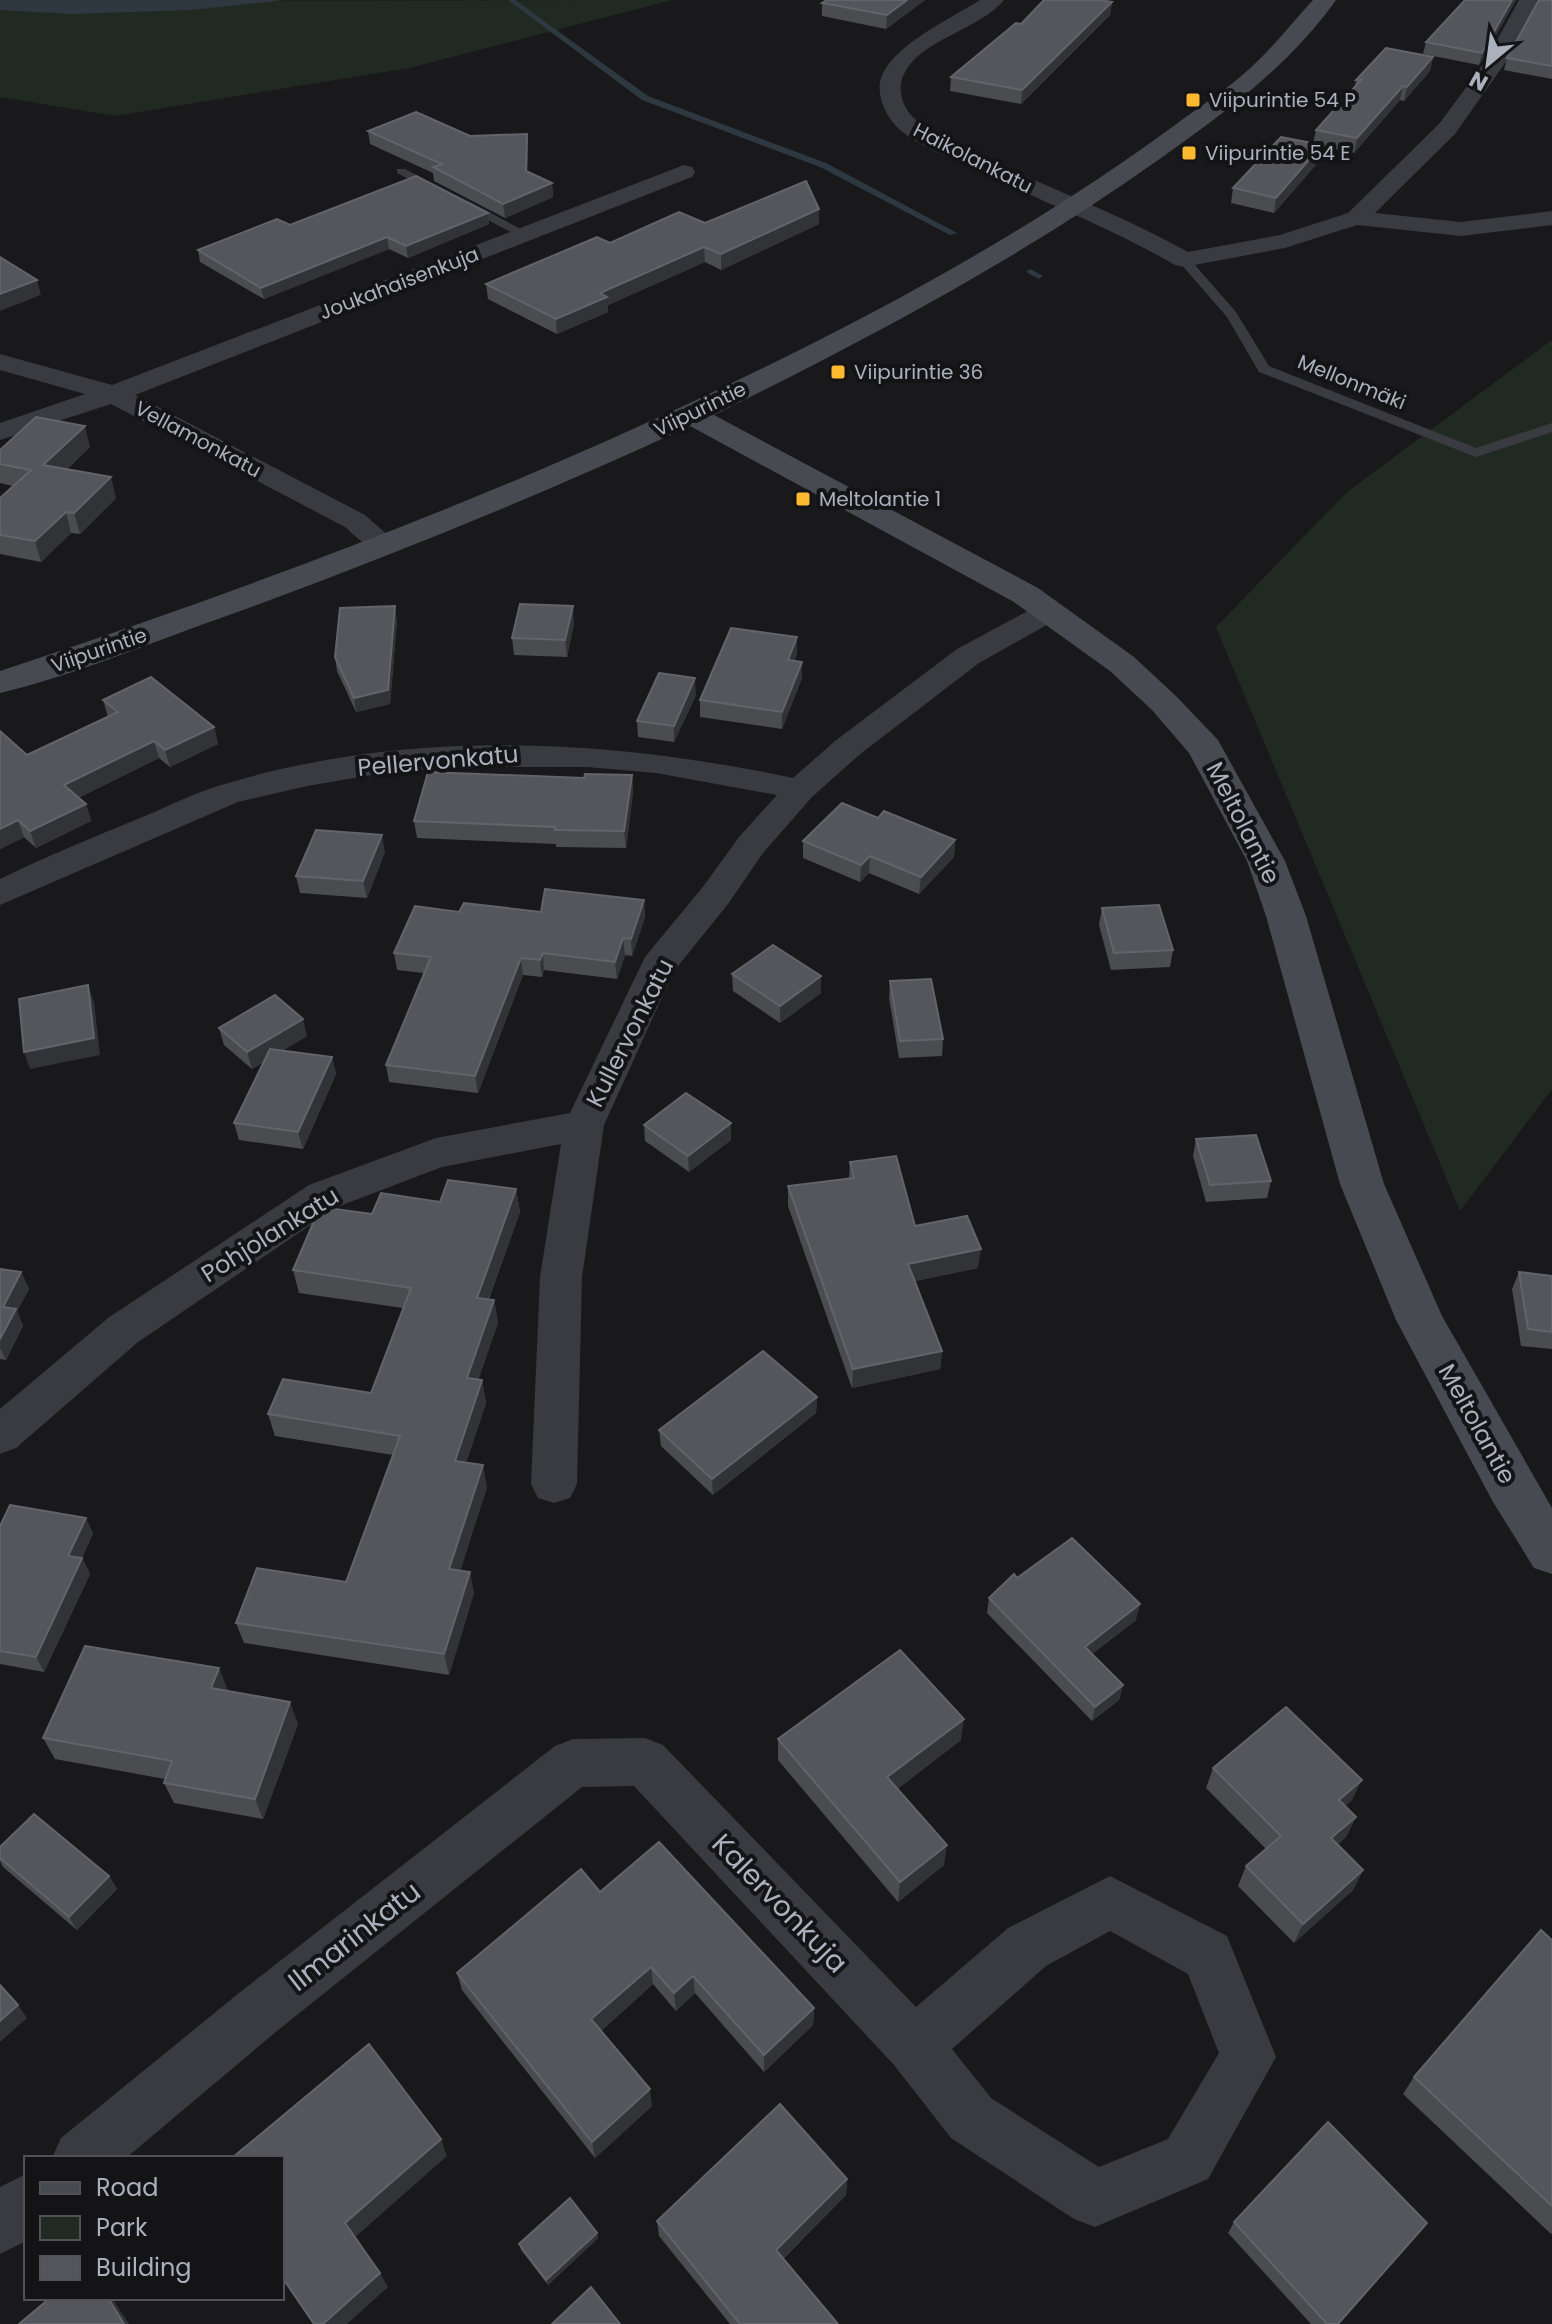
<svg xmlns="http://www.w3.org/2000/svg" width="1552" height="2324" viewBox="0 0 1552 2324" font-family="Poppins,sans-serif">
	<style>
		.green { fill: #202a22 }
		.water { fill: #2e3840 }
		.lines { fill: none; stroke-linecap: round; stroke-linejoin: round }
		.stream { fill: #2e3840; fill-rule: evenodd }
		.lane { fill: #393b41; fill-rule: evenodd }
		.street { fill: #393b41; fill-rule: evenodd }
		.secondary { fill: #474a51; fill-rule: evenodd }
		.wall { fill: #4a4c50 }
		.shaded-wall { fill: #323336 }
		.building { fill: #55565c; stroke: #62646b; stroke-width: 2 }
		.poi-dot { fill: #fdb92f; stroke: #141416; stroke-width: 3 }
		.labels { text-anchor: middle; stroke-width: 8; stroke-linejoin: round; paint-order: stroke }
		.far-poi-label { font-size: 20px; fill: #aab0bc; stroke: #141416; text-anchor: start }
		.far-street-label { font-size: 20px; fill: #aab0bc; stroke: #141416 }
		.street-label { font-size: 24px; fill: #aab0bc; stroke: #141416 }
		.near-street-label { font-size: 28px; fill: #aab0bc; stroke: #141416 }
	</style>
	<rect width="100%" height="100%" fill="#19191b"/>
	<!-- green -->
	<g class="green">
		<path d="M672 0 409 68 115 116 0 97V1Z"/>
		<path d="M1552 340V1089L1460 1211 1216 627 1347 492Z"/>
	</g>
	<!-- water -->
	<path class="water" d="M0 0H284L191 10 73 14 0 10Z"/>
	<g class="lines">
		<!-- stream -->
		<g class="stream">
			<path d="M508 0H515L648 96 826 163 957 233 950 235 820 167 642 100Z"/>
			<path d="M1030 269 1043 276 1039 279 1026 272Z"/>
		</g>
		<!-- lane -->
		<g class="lane">
			<path d="M397 169H405L441 188 431 190 397 173Z"/>
			<path d="M460 201H468L530 234 520 237 460 205Z"/>
			<path d="M1180 257H1188L1236 312 1269 366 1476 448 1552 423V432L1476 457 1259 372 1227 317 1180 263Z"/>
		</g>
		<!-- street -->
		<g class="street">
			<path d="M980 0H1004C980 30 919 39 903 76 897 90 903 109 915 119 935 137 966 148 990 160 1056 191 1124 216 1188 252L1280 235 1348 213 1439 124 1485 62 1519 0H1539L1505 63 1455 134 1375 213 1461 222 1552 211V225L1461 236 1357 225 1285 248 1184 267 1175 265C1110 227 1040 201 972 168 950 158 914 144 897 127 885 115 876 94 881 78 892 45 952 18 980 0Z"/>
			<path d="M684 165 692 167 695 172 692 177 135 395 365 515 398 544 393 550C372 555 360 540 345 527L111 404 0 440V423L85 394 0 370V354L112 385Z"/>
			<path d="M1050 602 1061 605 1065 611 1061 617 979 663 859 755 812 797 763 853 728 904 674 971 604 1125 582 1277 577 1484 570 1498 554 1503 538 1498 531 1484 540 1277 561 1144 442 1167 337 1207 138 1342 16 1448 0 1454V1409L108 1318 309 1185 436 1138 570 1113 645 957 702 888 739 837 777 795 656 773 587 767H448L378 774 307 786 238 802 0 905V879C47 856 96 836 145 816 169 806 192 794 218 786 405 728 604 738 793 778L835 741 957 649 1039 605Z"/>
			<path d="M645 1738 663 1745 916 2007 1008 1928 1110 1876 1227 1936 1276 2057 1208 2179 1095 2227 1074 2219 951 2138 894 2065 634 1786 582 1787 277 2031 126 2158H52L61 2138 239 1993 555 1746 573 1739ZM1110 1931 1188 1974 1219 2053 1168 2139 1099 2167 991 2098 952 2049 1046 1966Z"/>
			<path d="M26 2174V2241L0 2254V2187Z"/>
		</g>
		<!-- secondary -->
		<path class="secondary" d="M1313 0H1336C1290 65 1225 113 1161 158 1021 258 868 339 714 415L1038 588 1134 657 1176 696 1218 740 1285 861 1306 916 1384 1184 1442 1316 1552 1508V1574L1534 1568 1493 1502 1396 1320 1340 1184 1266 916 1247 861 1189 753 1152 710 1110 671 1014 602 690 426C530 500 367 566 201 625 135 649 68 677 0 693V671C301 571 596 459 877 310 980 255 1081 194 1175 125 1199 107 1225 91 1247 71 1271 50 1291 24 1313 0Z"/>
	</g>
	<!-- wall -->
	<g class="wall">
		<path d="M925 0 886 29 822 16V3Z"/>
		<path d="M1465 0H1516L1479 65 1423 54 1426 42Z"/>
		<path d="M1552 0V79L1504 70 1507 58Z"/>
		<path d="M1112 2 1110 15 1021 104 950 91 951 77 1021 24Z"/>
		<path d="M1433 57 1430 71 1404 101 1400 100 1354 153 1322 146 1320 160 1274 213 1231 203 1233 188 1313 144 1316 130 1355 87 1356 80Z"/>
		<path d="M368 131 470 136 528 148 527 172 552 183 553 197 505 218 434 181 433 173 370 144Z"/>
		<path d="M819 209V224L721 270 705 262 608 305V312L557 334 488 299 486 284 610 243 705 223Z"/>
		<path d="M488 213 489 224 408 258 389 249 264 299 200 262 198 250 290 225Z"/>
		<path d="M90 447 67 469 116 498 80 534 71 533 41 562 0 554V498L13 486 0 483V450Z"/>
		<path d="M397 620 390 704 356 712 337 671 335 657Z"/>
		<path d="M574 623 567 657 514 655 512 638Z"/>
		<path d="M797 654 794 661 802 662V678L782 729 700 717V700Z"/>
		<path d="M696 695 674 742 638 737 637 721Z"/>
		<path d="M103 700 214 727 218 744 170 767 159 758 78 798 86 804 91 821 36 848 24 837 0 849 27 755 108 717Z"/>
		<path d="M632 775 633 792 626 848 556 847V844L417 838 414 821 584 778Z"/>
		<path d="M878 818 955 840 954 857 919 894 869 873 860 882 803 858V841Z"/>
		<path d="M385 852 367 898 300 893 296 876Z"/>
		<path d="M644 900 645 917 632 956 625 955 617 979 544 970 542 977 523 975 478 1093 389 1082 386 1065 424 973 397 970 394 953 459 912H541Z"/>
		<path d="M1102 908 1173 950 1170 967 1111 970 1099 925Z"/>
		<path d="M732 974 821 993 780 1023 733 991Z"/>
		<path d="M890 981 943 1039 942 1056 899 1058 889 998Z"/>
		<path d="M219 1028 307 1036 282 1051 332 1057 336 1074 303 1149 239 1140 234 1123 264 1062 252 1069 224 1045Z"/>
		<path d="M731 1123V1140L689 1172 645 1141 644 1125Z"/>
		<path d="M1196 1139 1271 1181 1267 1198 1206 1202 1193 1156Z"/>
		<path d="M850 1162 915 1226 978 1268 915 1281 942 1351 940 1369 852 1388 788 1206V1186L849 1178Z"/>
		<path d="M516 1189 520 1212 489 1299 494 1300 498 1323 478 1380H482L486 1403 466 1462 487 1487 460 1571 474 1593 449 1675 244 1643 236 1623 346 1582 393 1455 275 1436 268 1414 371 1393 403 1308 299 1293 293 1270 440 1202Z"/>
		<path d="M0 1269 21 1272 29 1289 17 1311 23 1326 6 1360 0 1359Z"/>
		<path d="M1519 1272 1552 1276V1349L1521 1346 1512 1289Z"/>
		<path d="M817 1397 816 1413 713 1495 661 1446 659 1430Z"/>
		<path d="M0 1526 93 1533 82 1558 90 1574 44 1672 0 1664Z"/>
		<path d="M1017 1578 1136 1620 1092 1654 1123 1685 1119 1700 1092 1721 987 1613 989 1598Z"/>
		<path d="M228 1690 227 1691 298 1724 263 1819 174 1803 164 1783 165 1779 55 1759 43 1738Z"/>
		<path d="M778 1739 961 1740 897 1789 944 1865 898 1902 778 1760Z"/>
		<path d="M1213 1768 1352 1800 1345 1806 1356 1817 1346 1837 1338 1844 1363 1870 1353 1890 1294 1943 1238 1886 1246 1866 1266 1849 1206 1788Z"/>
		<path d="M0 1847 109 1876 117 1889 77 1930 3 1867 0 1861Z"/>
		<path d="M600 1892 814 2008 813 2025 764 2072 695 1993 676 2011 653 1984 601 2031 652 2106 595 2158 462 1990 457 1973Z"/>
		<path d="M1552 1940V2233L1551 2234 1403 2094 1414 2077Z"/>
		<path d="M847 2179 846 2195 783 2259 838 2324H730L659 2236 657 2221Z"/>
		<path d="M1234 2222 1338 2324H1311L1228 2233Z"/>
		<path d="M597 2233 598 2238 548 2285 521 2250 519 2244Z"/>
	</g>
	<!-- shaded-wall -->
	<g class="shaded-wall">
		<path d="M907 0H925L886 29 887 15Z"/>
		<path d="M1512 0H1516L1479 65 1482 53Z"/>
		<path d="M1112 2 1110 15 1021 104 1022 90Z"/>
		<path d="M1433 57 1430 71 1404 101 1407 87Z"/>
		<path d="M1403 86 1400 100 1354 153 1357 138Z"/>
		<path d="M527 134 528 148 527 185 526 171Z"/>
		<path d="M1322 145 1320 160 1274 213 1276 198Z"/>
		<path d="M552 183 553 197 505 218 503 204Z"/>
		<path d="M819 209V224L721 270V254Z"/>
		<path d="M488 213 489 224 408 258 406 246Z"/>
		<path d="M387 237 389 249 264 299 261 288Z"/>
		<path d="M704 247 705 262 608 305V312L557 334 556 319 600 293Z"/>
		<path d="M37 280 41 295 0 311V294Z"/>
		<path d="M85 426 90 447 49 485 43 465Z"/>
		<path d="M111 477 116 498 80 534 74 513Z"/>
		<path d="M66 512 71 533 41 562 35 541Z"/>
		<path d="M395 606 397 620 390 704 356 712 354 698Z"/>
		<path d="M573 606 574 623 567 657 565 640Z"/>
		<path d="M797 637V654L788 677V660Z"/>
		<path d="M802 662V678L782 729V712Z"/>
		<path d="M695 678 696 695 674 742V726Z"/>
		<path d="M214 727 218 744 170 767 165 750Z"/>
		<path d="M154 741 159 758 69 802 64 785Z"/>
		<path d="M632 775 633 792 626 848 624 831Z"/>
		<path d="M86 804 91 821 36 848 30 831Z"/>
		<path d="M18 820 24 837 0 849V829Z"/>
		<path d="M382 835 385 852 367 898 363 881Z"/>
		<path d="M955 840 954 857 919 894 921 877Z"/>
		<path d="M870 856 869 873 860 882 861 865Z"/>
		<path d="M644 900 645 917 632 956 631 939Z"/>
		<path d="M623 938 625 955 617 979 615 962Z"/>
		<path d="M543 953 544 970 542 977 540 960Z"/>
		<path d="M521 958 523 975 478 1093 475 1076Z"/>
		<path d="M821 976V993L780 1023V1006Z"/>
		<path d="M88 985 94 1002 100 1055 30 1069 24 1052Z"/>
		<path d="M303 1019 307 1036 252 1069 247 1052Z"/>
		<path d="M332 1057 336 1074 303 1149 298 1132Z"/>
		<path d="M731 1123V1140L689 1172 688 1156Z"/>
		<path d="M516 1189 520 1212 481 1320 477 1298Z"/>
		<path d="M981 1249 978 1268 906 1283 908 1264Z"/>
		<path d="M21 1272 29 1289 17 1311 23 1326 6 1360 0 1348 3 1307Z"/>
		<path d="M494 1300 498 1323 471 1400 467 1378Z"/>
		<path d="M942 1351 940 1369 852 1388 853 1369Z"/>
		<path d="M482 1380 486 1403 460 1482 455 1461Z"/>
		<path d="M817 1397 816 1413 713 1495 712 1479Z"/>
		<path d="M483 1465 487 1487 454 1590 449 1569Z"/>
		<path d="M86 1518 93 1533 76 1571 68 1556Z"/>
		<path d="M82 1558 90 1574 44 1672 36 1657Z"/>
		<path d="M470 1572 474 1593 449 1675 444 1654Z"/>
		<path d="M1140 1604 1136 1620 1082 1662 1085 1647Z"/>
		<path d="M219 1668 228 1690 220 1710 211 1688Z"/>
		<path d="M1123 1685 1119 1700 1092 1721 1095 1707Z"/>
		<path d="M290 1702 298 1724 263 1819 255 1799Z"/>
		<path d="M964 1719 961 1740 886 1798 887 1777Z"/>
		<path d="M1362 1780 1352 1800 1330 1820 1339 1800Z"/>
		<path d="M1356 1817 1346 1837 1322 1858 1331 1838Z"/>
		<path d="M947 1845 944 1865 898 1902 900 1882Z"/>
		<path d="M1363 1870 1353 1890 1294 1943 1303 1924Z"/>
		<path d="M109 1876 117 1889 77 1930 69 1917Z"/>
		<path d="M651 1967 653 1984 594 2037 591 2019Z"/>
		<path d="M693 1976 695 1993 676 2011 674 1993Z"/>
		<path d="M18 2005 27 2018 0 2042V2021Z"/>
		<path d="M814 2008 813 2025 764 2072V2055Z"/>
		<path d="M650 2089 652 2106 595 2158 592 2142Z"/>
		<path d="M441 2139 447 2156 353 2239 345 2223Z"/>
		<path d="M847 2179 846 2195 776 2265V2250Z"/>
		<path d="M597 2233 598 2238 548 2285 546 2280Z"/>
		<path d="M380 2273 388 2287 347 2324H323Z"/>
		<path d="M108 2298H112L129 2324H124Z"/>
	</g>
	<!-- building -->
	<g class="building">
		<path d="M827 0H907L887 15 822 3Z"/>
		<path d="M1044 0H1099L1112 2 1022 90 951 77 1016 23 1021 24Z"/>
		<path d="M1465 0H1512L1482 53 1426 42Z"/>
		<path d="M1539 0H1552V66L1507 58Z"/>
		<path d="M1386 48 1433 57 1407 87 1403 86 1357 138 1316 130 1361 80H1356Z"/>
		<path d="M416 112 470 136 527 134 526 171 552 183 503 204 433 167 442 164 368 131Z"/>
		<path d="M1281 137 1322 145 1276 198 1233 188Z"/>
		<path d="M416 176 488 213 406 246 387 237 261 288 198 250 277 219 290 225Z"/>
		<path d="M806 181 819 209 721 254 704 247 600 293 607 297 556 319 486 284 597 237 610 243 679 212 705 223Z"/>
		<path d="M0 257 37 280 0 294Z"/>
		<path d="M36 417 85 426 43 465 111 477 74 513 66 512 35 541 0 535V498L31 470 0 464V450Z"/>
		<path d="M520 604 573 606 565 640 512 638Z"/>
		<path d="M395 606 388 690 354 698 335 657 340 608Z"/>
		<path d="M731 628 797 637 788 660 802 662 782 712 700 700Z"/>
		<path d="M659 673 695 678 674 726 637 721Z"/>
		<path d="M151 677 214 727 165 750 154 741 64 785 86 804 30 831 18 820 0 829V731L27 755 118 712 103 700Z"/>
		<path d="M428 772 584 778 585 774 632 775 624 831 555 830V827L414 821Z"/>
		<path d="M842 803 878 818 884 811 955 840 921 877 870 856 861 865 803 841Z"/>
		<path d="M316 830 382 835 363 881 296 876Z"/>
		<path d="M545 889 644 900 631 939 623 938 615 962 543 953 540 960 521 958 475 1076 386 1065 431 957 394 953 415 906 459 912 464 903 541 912Z"/>
		<path d="M1159 905 1173 950 1114 953 1102 908Z"/>
		<path d="M773 945 821 976 780 1006 732 974Z"/>
		<path d="M931 979 943 1039 900 1041 890 981Z"/>
		<path d="M88 985 94 1038 24 1052 19 999Z"/>
		<path d="M275 995 303 1019 247 1052 219 1028Z"/>
		<path d="M270 1049 332 1057 298 1132 234 1123Z"/>
		<path d="M686 1093 731 1123 688 1156 644 1125Z"/>
		<path d="M1256 1135 1271 1181 1210 1185 1196 1139Z"/>
		<path d="M896 1156 915 1226 967 1216 981 1249 908 1264 942 1351 853 1369 788 1186 854 1178 850 1162Z"/>
		<path d="M448 1180 516 1189 477 1298 494 1300 467 1378 482 1380 455 1461 483 1465 449 1569 470 1572 444 1654 236 1623 257 1568 346 1582 400 1436 268 1414 283 1379 371 1393 411 1288 293 1270 320 1207 372 1214 381 1193 440 1202Z"/>
		<path d="M0 1269 21 1272 3 1307 16 1309 0 1339Z"/>
		<path d="M1519 1272 1552 1276V1332L1528 1329Z"/>
		<path d="M763 1351 817 1397 712 1479 659 1430Z"/>
		<path d="M10 1505 86 1518 68 1556 82 1558 36 1657 0 1651V1526Z"/>
		<path d="M1072 1538 1140 1604 1085 1647 1123 1685 1095 1707 989 1598 1014 1574 1017 1578Z"/>
		<path d="M85 1646 219 1668 211 1688 290 1702 255 1799 164 1783 172 1761 43 1738Z"/>
		<path d="M900 1650 964 1719 887 1777 947 1845 900 1882 778 1739Z"/>
		<path d="M1286 1707 1362 1780 1339 1800 1356 1817 1331 1838 1363 1870 1303 1924 1246 1866 1281 1836 1213 1768Z"/>
		<path d="M34 1814 109 1876 69 1917 0 1858V1847Z"/>
		<path d="M659 1842 814 2008 764 2055 693 1976 674 1993 651 1967 591 2019 650 2089 592 2142 457 1973 581 1869 600 1892Z"/>
		<path d="M1541 1930 1552 1940V2206L1414 2077Z"/>
		<path d="M0 1985 18 2005 0 2021Z"/>
		<path d="M369 2044 441 2139 345 2223 380 2273 323 2324H314L282 2277V2158H232Z"/>
		<path d="M780 2104 847 2179 776 2250 838 2324H740L657 2221Z"/>
		<path d="M1328 2122 1427 2223 1338 2324H1327L1234 2222Z"/>
		<path d="M570 2198 597 2233 546 2280 519 2244Z"/>
		<path d="M591 2287 620 2324H552Z"/>
		<path d="M50 2298H108L124 2324H19Z"/>
	</g>
	<!-- markers -->
	<g class="poi-dot">
		<rect x="1185" y="92" width="16" height="16" rx="4"/>
		<rect x="1181" y="145" width="16" height="16" rx="4"/>
		<rect x="830" y="364" width="16" height="16" rx="4"/>
		<rect x="795" y="491" width="16" height="16" rx="4"/>
	</g>
	<g class="labels">
		<!-- far-poi labels -->
		<g class="far-poi-label">
			<text x="1209" y="107">Viipurintie 54 P</text>
			<text x="1205" y="160">Viipurintie 54 E</text>
			<text x="854" y="379">Viipurintie 36</text>
			<text x="819" y="506">Meltolantie 1</text>
		</g>
		<!-- far-street labels -->
		<g class="far-street-label">
			<text transform="translate(973 158) rotate(27)" y="7">Haikolankatu</text>
			<text transform="translate(399 283) rotate(-21)" y="7">Joukahaisenkuja</text>
			<text transform="translate(1352 382) rotate(22)" y="7">Mellonmäki</text>
			<text transform="translate(700 409) rotate(-26)" y="7">Viipurintie</text>
			<text transform="translate(198 439) rotate(28)" y="7">Vellamonkatu</text>
			<text transform="translate(99 650) rotate(-19)" y="7">Viipurintie</text>
		</g>
		<!-- street labels -->
		<g class="street-label">
			<text transform="translate(438 761) rotate(-5)" y="8">Pellervonkatu</text>
			<text transform="translate(1243 823) rotate(63)" y="8">Meltolantie</text>
			<text transform="translate(630 1033) rotate(-63)" y="8">Kullervonkatu</text>
			<text transform="translate(270 1235) rotate(-32)" y="8">Pohjolankatu</text>
			<text transform="translate(1477 1424) rotate(61)" y="8">Meltolantie</text>
		</g>
		<!-- near-street labels -->
		<g class="near-street-label">
			<text transform="translate(780 1903) rotate(46)" y="10">Kalervonkuja</text>
			<text transform="translate(354 1936) rotate(-38)" y="10">Ilmarinkatu</text>
		</g>
	</g>
	<!-- legend -->
	<rect x="24" y="2156" width="260" height="144" fill="#141416" stroke="#505258" stroke-width="2"/>
	<rect x="40" y="2182" width="40" height="12" fill="#474a51" stroke="#505258" stroke-width="2"/>
	<text x="96" y="2196" font-size="24" fill="#aab0bc">Road</text>
	<rect x="40" y="2216" width="40" height="24" fill="#202a22" stroke="#505258" stroke-width="2"/>
	<text x="96" y="2236" font-size="24" fill="#aab0bc">Park</text>
	<rect x="40" y="2256" width="40" height="24" fill="#55565c" stroke="#505258" stroke-width="2"/>
	<text x="96" y="2276" font-size="24" fill="#aab0bc">Building</text>
	<!-- north arrow -->
	<g transform="translate(1488 64) rotate(209)" stroke="#141416" stroke-width="6" paint-order="stroke">
	<path d="M0-6L14 30L0 20L-14 30Z" fill="#aab0bc"/>
	<text y="-12" font-size="22" font-weight="bold" text-anchor="middle" fill="#aab0bc">N</text>
	</g>
</svg>
